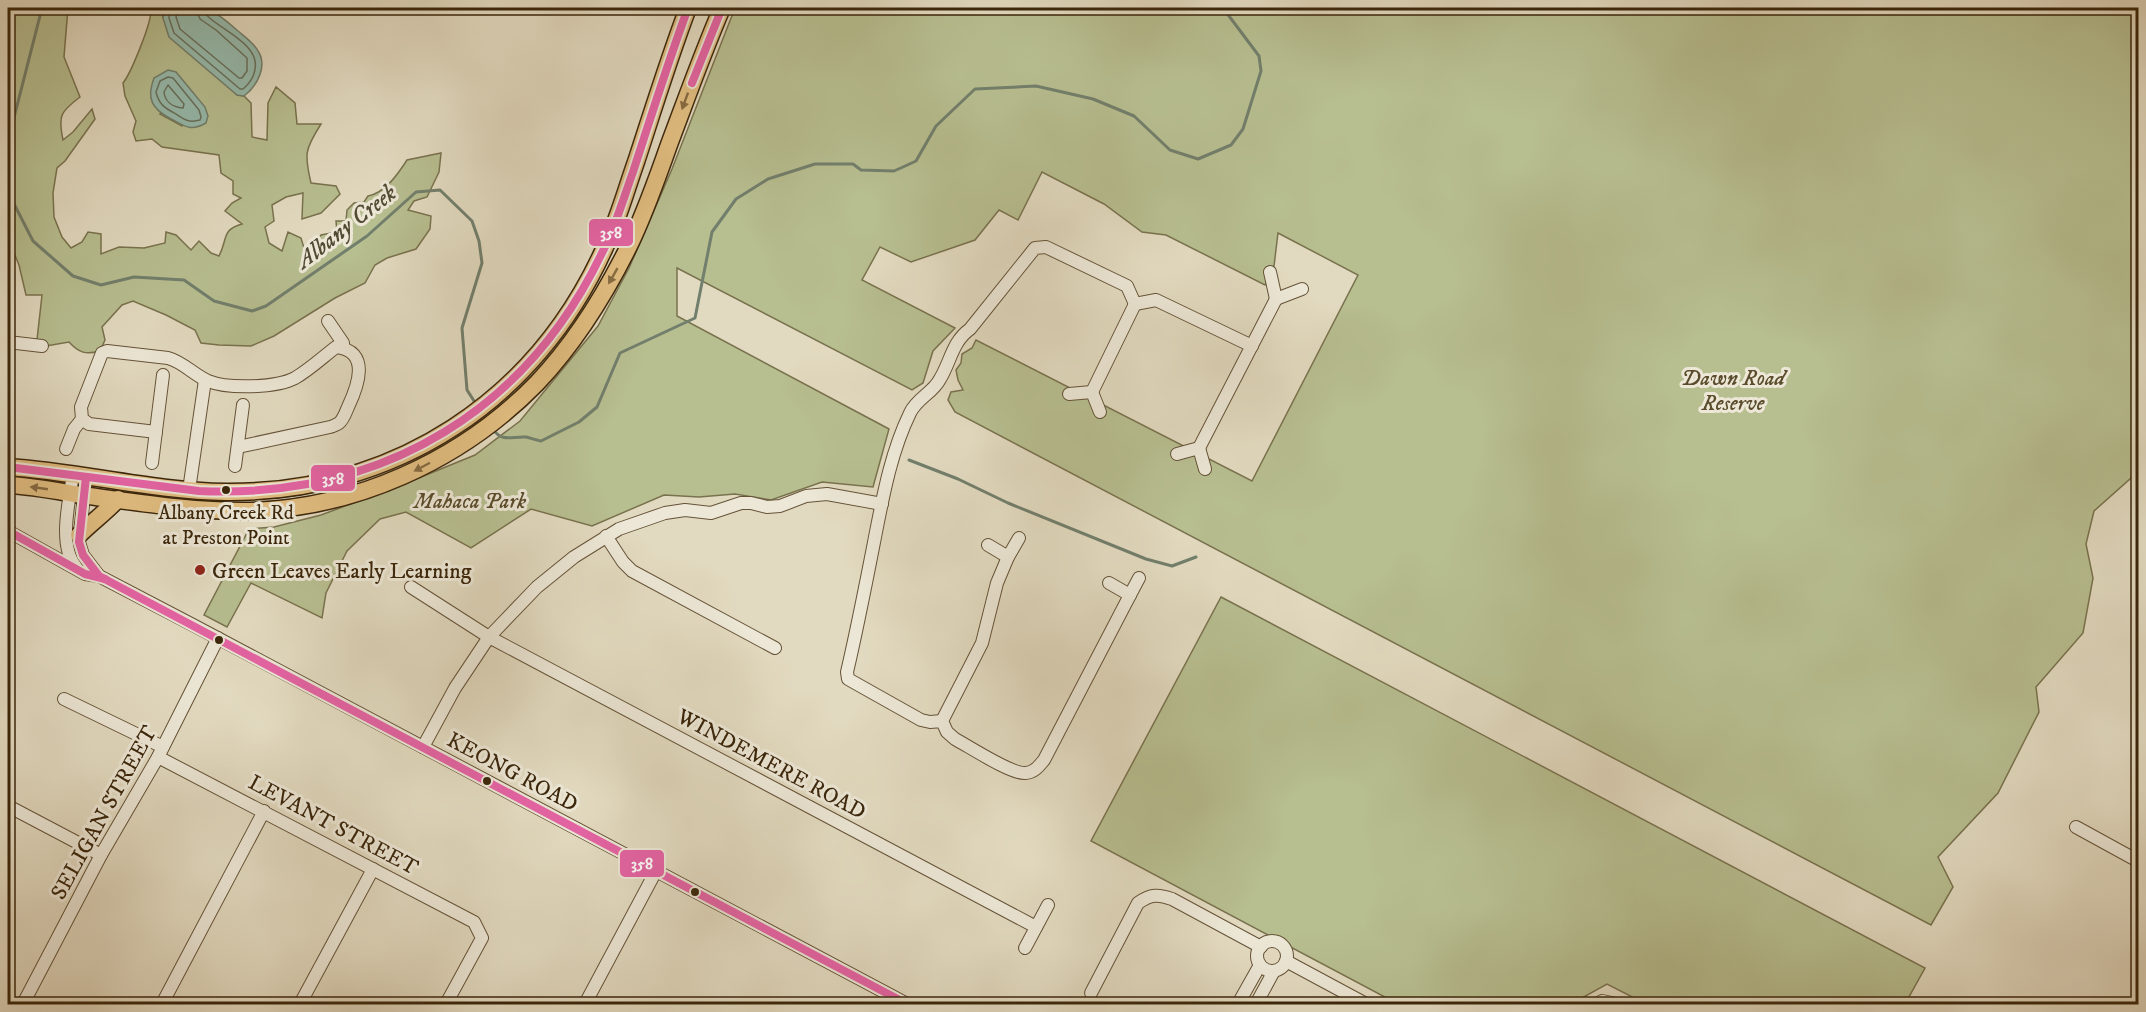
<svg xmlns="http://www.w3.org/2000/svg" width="2146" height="1012" viewBox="0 0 2146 1012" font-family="'IM FELL DW Pica',serif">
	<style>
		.green { fill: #b7be90; stroke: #79724e; stroke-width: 1.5; fill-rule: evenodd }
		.water { fill: #96bbad; stroke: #727f6c; stroke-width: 1.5 }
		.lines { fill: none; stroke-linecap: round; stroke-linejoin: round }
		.shore { stroke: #68705c; stroke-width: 1.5 }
		.stream { stroke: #727f6c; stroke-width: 3 }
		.minor-casing { stroke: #655338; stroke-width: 14 }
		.major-casing { stroke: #3b260b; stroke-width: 19 }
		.minor { stroke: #ece7d6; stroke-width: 12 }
		.major { stroke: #e1bd80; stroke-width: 16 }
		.bus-1-casing { stroke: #ece7d6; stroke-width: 12 }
		.bus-1 { stroke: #e463a4; stroke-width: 8 }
		.oneway { fill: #866a40 }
		.bus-dot { fill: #3b260b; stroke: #ece7d6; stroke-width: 2 }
		.poi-dot { fill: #8f2418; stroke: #ece7d6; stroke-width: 2 }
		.labels { text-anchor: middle; stroke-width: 6; stroke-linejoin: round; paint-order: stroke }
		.bus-label { font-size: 20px; fill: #3b260b; stroke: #ece7d6 }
		.park-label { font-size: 22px; font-style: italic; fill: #5a4c2c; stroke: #ece7d6 }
		.poi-label { font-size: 22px; fill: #3b260b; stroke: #ece7d6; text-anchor: start }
		.street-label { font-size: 22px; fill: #3b260b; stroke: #ece7d6 }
		.water-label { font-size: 24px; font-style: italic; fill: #524b34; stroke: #ece7d6 }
		.line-badge { stroke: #ece7d6; stroke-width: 2 }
		.badge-label { font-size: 16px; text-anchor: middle; font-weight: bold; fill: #fff }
	</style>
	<rect width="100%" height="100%" fill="#e2dac0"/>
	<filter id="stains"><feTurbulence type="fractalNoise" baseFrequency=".00333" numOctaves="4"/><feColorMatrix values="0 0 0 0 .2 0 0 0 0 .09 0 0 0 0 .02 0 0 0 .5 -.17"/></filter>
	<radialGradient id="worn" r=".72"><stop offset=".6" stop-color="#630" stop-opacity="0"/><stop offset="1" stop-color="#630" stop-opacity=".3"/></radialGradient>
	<!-- green -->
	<g class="green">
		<path d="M8 8H68L64 57 80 97C60 112 58 116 63 140L73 132 92 109 95 119 65 161 57 168 53 193 54 217 62 237 71 248 82 242 88 232 101 234V254L119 247 144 248 165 243 166 232 176 235 191 250 199 241 211 253 219 256C228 239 221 230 242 224L225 211 232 203 241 198 233 194V181L221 173 219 155 162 147 152 139 136 141 133 132 136 121 125 96 123 83C131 73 152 22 151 9L161 8 163 18 237 95 244 96 251 103 252 137 267 140 268 103 276 87 295 103 297 124H321C305 149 304 154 311 183L336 186 340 194 321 213 302 219 303 193 286 197 272 205 274 221 265 227 269 243 282 251 288 232 301 238 304 248 311 250 321 235 337 232 336 221H346L347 210 354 203 364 202 368 196C385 193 398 174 407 160L441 153 439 172 427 197 414 201 408 210 431 216 430 229 416 249 387 258 375 265 365 283 335 298 274 336 251 346 219 345 201 343 195 330 166 315 133 301 122 305 102 327 105 340 100 351C86 355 79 353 69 342L46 346 37 340 42 295H26L19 265 12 248 8 246ZM183 81 194 95 182 126 160 114Z"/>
		<path d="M735 8H2138V452L2131 478 2094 511 2086 544 2093 578 2083 633 2036 687 2039 712 1998 793 1938 857 1953 887 1931 925 955 412 948 400 951 392 963 390 958 380 956 370 961 363 962 354 972 348 976 340 1252 481 1358 275 1278 233 1274 266 1265 285 1166 235 1142 232 1104 204 1042 172 1018 220 999 210 975 240 911 262 880 247 862 280 955 328 933 351 923 383 912 390 677 268V316L889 429 873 487 822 482 771 500 735 494 699 497 664 495 592 526 531 509 471 548 406 512 380 519 347 551 326 593 322 618 251 583 227 627 204 615 249 529 274 527 321 515 399 486 475 455 520 421 598 326 629 268 672 169Z"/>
		<path d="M1221 597 1925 968 1905 1004H1646L1607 984 1571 1004H1398L1091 841Z"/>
	</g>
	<!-- water -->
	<g class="water">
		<path d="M165 8C177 7 197 4 208 9 219 14 229 23 238 31 245 37 254 43 258 51 268 66 257 86 244 96L237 95 169 37 163 18Z"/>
		<path d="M168 70 176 72 205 107 208 116 206 123C190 132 185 126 171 119 152 109 146 99 154 78Z"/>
	</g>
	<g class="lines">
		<!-- shore -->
		<g class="shore">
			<path d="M170 8 169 18 174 33 240 89H243C249 84 254 77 255 69 261 40 205 25 203 8"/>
			<path d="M178 8 176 17 180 29 239 78H242L247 71V58L216 30 200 19 196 8"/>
			<path d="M168 77 173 78 199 110 201 117 200 120C189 123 185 120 176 114 165 108 159 105 156 92L160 81Z"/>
			<path d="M168 85 184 104 183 108C173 107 165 102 164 92Z"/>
		</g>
		<!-- stream -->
		<g class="stream">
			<path d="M42 8 8 141 10 196 33 241 73 276 101 285 134 277 184 280 214 301 252 311 266 306 367 236 416 192 440 190 472 221 479 241 482 263 462 328 467 390 476 404"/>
			<path d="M493 429C502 443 512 436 526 437 530 438 536 440 541 441L579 422 597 407 620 353 695 318 712 232 736 199 768 179 815 164H853L861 170 894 171 903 167 916 161 936 126 975 89 1036 86 1093 99 1134 116 1170 150 1198 159 1231 145 1243 129 1261 71 1259 56 1223 8"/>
			<path d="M909 460 958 479 1008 503 1146 559 1172 566 1196 557"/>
		</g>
		<!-- minor casing -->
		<g class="minor-casing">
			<g id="minor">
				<path d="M1270 272 1276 299 1302 289"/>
				<path d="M328 321 343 343V348"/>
				<path d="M8 342 42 346"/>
				<path d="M1092 392 1135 304"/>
				<path d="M1069 394 1092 392 1100 412"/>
				<path d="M156 432 89 424 82 419 81 407 102 353 107 351 168 358C183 362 194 375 208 381 228 389 276 388 295 378 309 370 323 357 336 347 371 351 358 386 348 407 346 412 343 420 339 423 338 424 331 427 330 427L238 447"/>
				<path d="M1199 448 1276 299"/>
				<path d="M66 449 74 429 82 419"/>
				<path d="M1177 454 1199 448 1205 469"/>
				<path d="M152 463 163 375"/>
				<path d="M235 466 243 405"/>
				<path d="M73 475C69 501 58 546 76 567"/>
				<path d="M86 477 79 542 83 555 99 576"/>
				<path d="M189 490 205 380"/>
				<path d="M8 531 85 574 99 576 193 625 907 1004"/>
				<path d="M606 536 623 562 632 571 775 648"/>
				<path d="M988 545 1008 557 1019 538"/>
				<path d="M1109 583 1130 595 1139 578"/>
				<path d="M411 587 489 637 1036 927"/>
				<path d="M1130 595 1044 760C1039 766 1034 773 1025 773 1011 774 970 747 955 739L947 732 942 721 930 722 921 720 848 679 847 672C858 625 867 578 876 532 884 491 892 450 910 413 917 398 933 393 940 379 951 361 952 342 970 329L1035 248 1046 247 1127 286 1135 304 1156 300 1252 346"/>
				<path d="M64 699 163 747"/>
				<path d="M942 721 982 643 997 583 1008 557"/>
				<path d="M423 747 455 688 489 637 537 587 574 557 619 529 665 513 685 510 711 513 741 503H751L767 507 780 506 806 496 827 494 882 504"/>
				<path d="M158 757 474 922 482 938 446 1004"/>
				<path d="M8 806 101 855"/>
				<path d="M2076 827 2138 861"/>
				<circle cx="1272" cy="956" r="15"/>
				<path d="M1025 948 1048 905"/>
				<path d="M1286 961 1366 1004"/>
				<path d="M1091 993 1138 903C1151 894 1158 894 1172 899L1261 947"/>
				<path d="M23 1004 101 855 158 757 218 638"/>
				<path d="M162 1004 264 811"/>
				<path d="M300 1004 373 869"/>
				<path d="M585 1004 656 871"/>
				<path d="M1238 1004 1260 965"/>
				<path d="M1256 1004 1274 971"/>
				<path d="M1597 1004 1602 1001 1617 1004"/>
			</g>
		</g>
		<!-- major casing -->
		<g class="major-casing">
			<g id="major">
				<path d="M8 467C81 472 153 491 226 492 395 493 536 401 605 247 618 220 626 190 636 162 653 110 669 58 688 8"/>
				<path d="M8 485C32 486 57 491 81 495 135 502 189 511 244 511 353 510 461 461 537 383 574 344 604 296 628 248 645 214 657 178 670 142 687 97 703 52 722 8"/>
				<path d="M79 535C92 522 106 512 118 499"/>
			</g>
		</g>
		<!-- minor -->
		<use href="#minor" class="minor"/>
		<!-- major -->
		<use href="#major" class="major"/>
		<!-- bus-1 casing -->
		<g class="bus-1-casing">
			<g id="bus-1">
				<path d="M692 83 722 8"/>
				<path d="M8 467 199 491C383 499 532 410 608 240 618 218 625 194 633 172 651 117 668 62 688 8"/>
				<path d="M86 477 79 542 83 555 99 576 907 1004"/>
				<path d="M8 531 85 574 105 579"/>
			</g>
		</g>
		<!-- bus-1 -->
		<use href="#bus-1" class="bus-1"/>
	</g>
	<!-- one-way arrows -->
	<defs><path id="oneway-solid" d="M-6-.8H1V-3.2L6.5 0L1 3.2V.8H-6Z" transform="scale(1.5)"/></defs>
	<g class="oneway">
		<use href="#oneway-solid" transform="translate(685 101) rotate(110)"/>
		<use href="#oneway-solid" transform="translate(613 276) rotate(120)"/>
		<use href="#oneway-solid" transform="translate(422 467) rotate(152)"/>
		<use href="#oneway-solid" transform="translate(39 488) rotate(-172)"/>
	</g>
	<!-- markers -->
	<g class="bus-dot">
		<circle cx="226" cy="490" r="5"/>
		<circle cx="219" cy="640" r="5"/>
		<circle cx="487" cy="781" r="5"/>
		<circle cx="695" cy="892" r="5"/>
	</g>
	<circle class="poi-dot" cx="200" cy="570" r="6"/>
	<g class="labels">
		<!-- bus labels -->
		<g class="bus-label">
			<text x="226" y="519">Albany Creek Rd<tspan x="226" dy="25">at Preston Point</tspan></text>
		</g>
		<!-- park labels -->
		<g class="park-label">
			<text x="1733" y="385">Dawn Road<tspan x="1733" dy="25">Reserve</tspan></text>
			<text x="470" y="508">Mahaca Park</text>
		</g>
		<!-- poi labels -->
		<g class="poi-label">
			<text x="212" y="578">Green Leaves Early Learning</text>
		</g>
		<!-- street labels -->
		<g class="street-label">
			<text transform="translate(772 763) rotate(28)" y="8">WINDEMERE ROAD</text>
			<text transform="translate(513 771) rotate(28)" y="8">KEONG ROAD</text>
			<text transform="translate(103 812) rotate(-61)" y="8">SELIGAN STREET</text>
			<text transform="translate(334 824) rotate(28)" y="8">LEVANT STREET</text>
		</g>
		<!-- water labels -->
		<g class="water-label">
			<text transform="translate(346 226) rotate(-38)" y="8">Albany Creek</text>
		</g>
	</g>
	<g class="line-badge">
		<rect x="588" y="218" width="46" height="29" rx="6" fill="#e463a4"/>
		<rect x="310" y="464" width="46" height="28" rx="6" fill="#e463a4"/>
		<rect x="619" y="849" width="46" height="29" rx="6" fill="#e463a4"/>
	</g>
	<g class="badge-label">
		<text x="611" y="238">358</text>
		<text x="333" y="484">358</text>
		<text x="642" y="869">358</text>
	</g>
	<!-- margin -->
	<rect width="2146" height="1012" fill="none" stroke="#e2dac0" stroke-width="30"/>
	<rect x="9" y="9" width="2128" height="994" fill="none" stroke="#3b260b" stroke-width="3"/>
	<rect x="15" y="15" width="2116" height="982" fill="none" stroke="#3b260b" stroke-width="1.5"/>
	<rect width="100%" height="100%" filter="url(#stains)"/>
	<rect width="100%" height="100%" fill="url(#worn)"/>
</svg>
